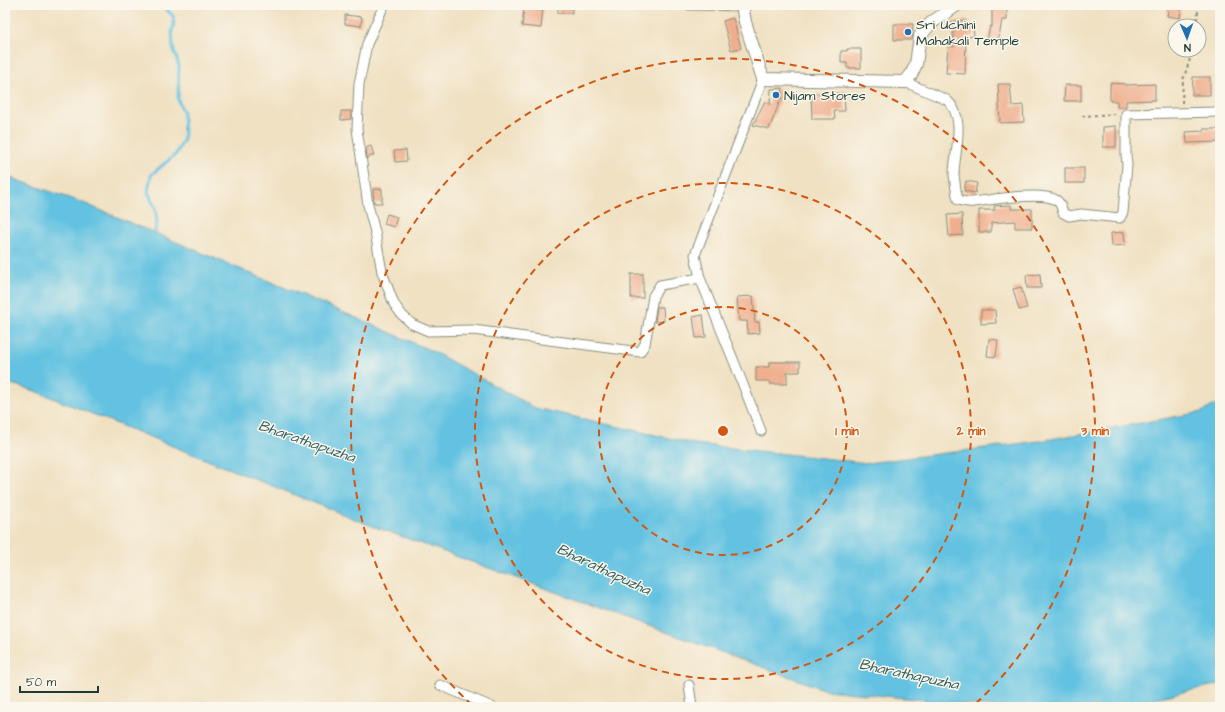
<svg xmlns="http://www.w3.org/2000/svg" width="1225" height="712" viewBox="0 0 1225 712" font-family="'Architects Daughter',sans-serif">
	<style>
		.water { fill: #63c2e1; stroke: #41808a }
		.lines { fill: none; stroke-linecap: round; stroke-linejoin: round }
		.stream { stroke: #63c2e1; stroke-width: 3 }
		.building { fill: #f0ae8d }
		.minor-casing { stroke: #888f7c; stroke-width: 11 }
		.tertiary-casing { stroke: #888f7c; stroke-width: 14 }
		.path { stroke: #888f7c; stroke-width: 2; stroke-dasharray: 3 3; stroke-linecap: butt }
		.minor { stroke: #fff; stroke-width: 9 }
		.tertiary { stroke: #fff; stroke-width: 12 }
		.ring { fill: none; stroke: #d45610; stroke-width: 2; stroke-dasharray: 7 5 }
		.poi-dot { fill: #1f6fb2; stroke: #fbf7ec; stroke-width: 1.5 }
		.labels { text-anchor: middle; stroke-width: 3; stroke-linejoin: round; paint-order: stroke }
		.poi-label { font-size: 14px; fill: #1f3d34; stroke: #fbf7ec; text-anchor: start }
		.water-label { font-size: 15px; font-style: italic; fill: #305e5f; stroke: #fbf7ec }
		.centre { fill: #d45610; stroke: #fbf7ec; stroke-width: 2 }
		.ring-label { font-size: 12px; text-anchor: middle; font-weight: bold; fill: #d45610; stroke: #fbf7ec; stroke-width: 3; stroke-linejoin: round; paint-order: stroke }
	</style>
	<rect width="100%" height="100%" fill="#fbf7ec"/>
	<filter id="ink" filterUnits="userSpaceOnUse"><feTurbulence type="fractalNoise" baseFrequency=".025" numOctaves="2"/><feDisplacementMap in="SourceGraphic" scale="8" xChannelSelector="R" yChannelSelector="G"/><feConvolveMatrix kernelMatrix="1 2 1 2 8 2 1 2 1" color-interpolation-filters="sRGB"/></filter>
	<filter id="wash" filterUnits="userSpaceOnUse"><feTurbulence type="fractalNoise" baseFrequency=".012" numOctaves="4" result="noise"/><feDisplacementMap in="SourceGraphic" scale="16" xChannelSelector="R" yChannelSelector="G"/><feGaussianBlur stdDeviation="0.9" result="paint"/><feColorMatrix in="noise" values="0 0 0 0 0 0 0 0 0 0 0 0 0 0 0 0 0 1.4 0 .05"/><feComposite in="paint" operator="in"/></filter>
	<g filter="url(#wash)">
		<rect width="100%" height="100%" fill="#f0e1c3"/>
		<!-- water -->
		<path class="water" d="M5 176 81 202 366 322 434 352 535 408 695 444 867 463 1040 441 1202 412 1220 402V684L1113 707H993L826 690 367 524 35 391 5 382Z"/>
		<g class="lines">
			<!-- stream -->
			<path class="stream" d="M154 236 157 222 155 207 148 192 151 175 176 154 184 139 183 112 178 100 179 66 173 47 172 31 174 25 173 16 162 5"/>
		</g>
		<g id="blocks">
			<!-- building -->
			<g class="building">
				<rect x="558" y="5" width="14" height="8"/>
				<path d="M992 5H1007V20H1002L998 43 987 41 990 26 992 27Z"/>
				<path d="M524 7 543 8 541 28 522 26Z"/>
				<path d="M1168 7 1181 9 1180 18 1167 16Z"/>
				<path d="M345 15 362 17 361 26 345 24Z"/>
				<path d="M733 18 741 48 731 50 723 21Z"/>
				<path d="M966 20V28L973 27 974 36 966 37 965 74 946 73 948 46 954 47 952 22Z"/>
				<path d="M894 24H913L912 40H894Z"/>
				<path d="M847 49H861V68H847V63H841V51H847Z"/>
				<path d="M1193 77H1210V95H1192Z"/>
				<path d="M1110 83 1126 84V85L1155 84V100L1126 101V107H1117V101H1110Z"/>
				<path d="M998 84H1010L1012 106 1023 105 1024 122 1000 123Z"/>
				<path d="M1065 85H1081V101H1064Z"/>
				<path d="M783 88 781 101H780L769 129 753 125 765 101 770 105 771 89Z"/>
				<path d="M844 93 845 111H834L835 119H812L811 94Z"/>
				<path d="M341 111H351V119L341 120Z"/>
				<path d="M1116 126V147H1103V127Z"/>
				<path d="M1203 129H1220V142L1187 143 1186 132 1203 131Z"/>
				<path d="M371 146 374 155 367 158 366 148Z"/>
				<path d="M406 150 407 161 395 162 394 151Z"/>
				<rect x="1065" y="168" width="19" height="15"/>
				<path d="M966 181 977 183 975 193 964 191Z"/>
				<path d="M373 189H382V203H374Z"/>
				<path d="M1011 205V209H1032V228H1015V221L991 223V232H979V210H995L994 206Z"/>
				<path d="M387 214 397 217 394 227 384 224Z"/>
				<path d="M962 214 963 235 949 236 947 215Z"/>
				<path d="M1124 232 1125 245 1112 246 1111 233Z"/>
				<rect x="631" y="274" width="12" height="24"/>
				<path d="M1040 274 1041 288H1027L1026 275Z"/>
				<path d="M1021 287 1027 308 1019 310 1013 289Z"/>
				<path d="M753 296 755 322H759L760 333 748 334 747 321H739L737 297Z"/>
				<path d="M657 307H663L664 321 655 322Z"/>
				<path d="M981 310H995L996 323 981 324Z"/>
				<path d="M703 315 706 337 696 338 693 317Z"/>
				<path d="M989 339 998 340 996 357 987 356Z"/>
				<path d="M769 362H800V372H787V384H770V381H756V367H769Z"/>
			</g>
		</g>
	</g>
	<g filter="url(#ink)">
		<use href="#blocks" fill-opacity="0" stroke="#888f7c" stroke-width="1"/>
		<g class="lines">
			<!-- minor casing -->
			<g class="minor-casing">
				<g id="minor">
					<path d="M384 5 367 44 359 84 357 129 368 205 375 232 382 272 394 304 402 315 412 324 428 331 473 330 640 352 645 344 653 296 660 285 700 278"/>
					<path d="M689 5 742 6"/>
					<path d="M905 82 947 100C967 118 954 152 954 175 955 183 956 192 958 200 963 201 968 203 973 202 990 200 1042 191 1056 200 1060 202 1062 208 1063 213L1069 216 1081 214 1120 218 1123 212 1127 165 1126 154V114L1220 112"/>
					<path d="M761 431 735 364 700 278 695 255 763 79"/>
					<path d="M440 685 492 707"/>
					<path d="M689 685 692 707"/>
				</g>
			</g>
			<!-- tertiary casing -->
			<g class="tertiary-casing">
				<path id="tertiary" d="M742 5 745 22 763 79 905 82 911 75 916 64 920 36 931 23 957 5"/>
			</g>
			<!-- path -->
			<g class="path">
				<path d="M1122 6 1126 5"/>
				<path d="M1196 26 1199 5"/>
				<path d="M1182 103 1183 80 1193 50"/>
				<path d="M1082 116 1117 114"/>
			</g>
			<!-- minor -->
			<use href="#minor" class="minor"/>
			<!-- tertiary -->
			<use href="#tertiary" class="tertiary"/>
		</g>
	</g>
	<!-- distance rings -->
	<g class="ring">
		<circle cx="723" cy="431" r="124"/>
		<circle cx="723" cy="431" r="248"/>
		<path d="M472 705A372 372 0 1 1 974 705"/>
	</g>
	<!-- markers -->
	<g class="poi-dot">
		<circle cx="908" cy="32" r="4"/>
		<circle cx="776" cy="95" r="4"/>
	</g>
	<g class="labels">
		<!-- poi labels -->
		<g class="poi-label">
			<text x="916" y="29">Sri Uchini<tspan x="916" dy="16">Mahakali Temple</tspan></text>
			<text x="784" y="100">Nijam Stores</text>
		</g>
		<!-- water labels -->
		<g class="water-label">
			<text transform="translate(307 441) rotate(19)" y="5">Bharathapuzha</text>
			<text transform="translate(604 569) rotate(25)" y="5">Bharathapuzha</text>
			<text transform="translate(909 674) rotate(12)" y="5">Bharathapuzha</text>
		</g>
	</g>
	<circle cx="723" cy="431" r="6" class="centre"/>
	<g class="ring-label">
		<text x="847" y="435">1 min</text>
		<text x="971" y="435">2 min</text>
		<text x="1095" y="435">3 min</text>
	</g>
	<!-- margin -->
	<rect width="1225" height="712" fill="none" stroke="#fbf7ec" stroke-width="20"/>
	<!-- north arrow -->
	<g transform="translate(1187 38) rotate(178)"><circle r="19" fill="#fbf7ec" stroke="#a3ada2"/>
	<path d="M0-3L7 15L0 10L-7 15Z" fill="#1f6fb2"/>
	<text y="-6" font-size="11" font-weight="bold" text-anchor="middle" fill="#1f3d34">N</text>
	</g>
	<!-- scale -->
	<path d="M20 686v6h78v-6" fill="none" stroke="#1f3d34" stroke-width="2"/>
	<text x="26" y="686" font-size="12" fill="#1f3d34" stroke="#fbf7ec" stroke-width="3" paint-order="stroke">50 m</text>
</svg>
